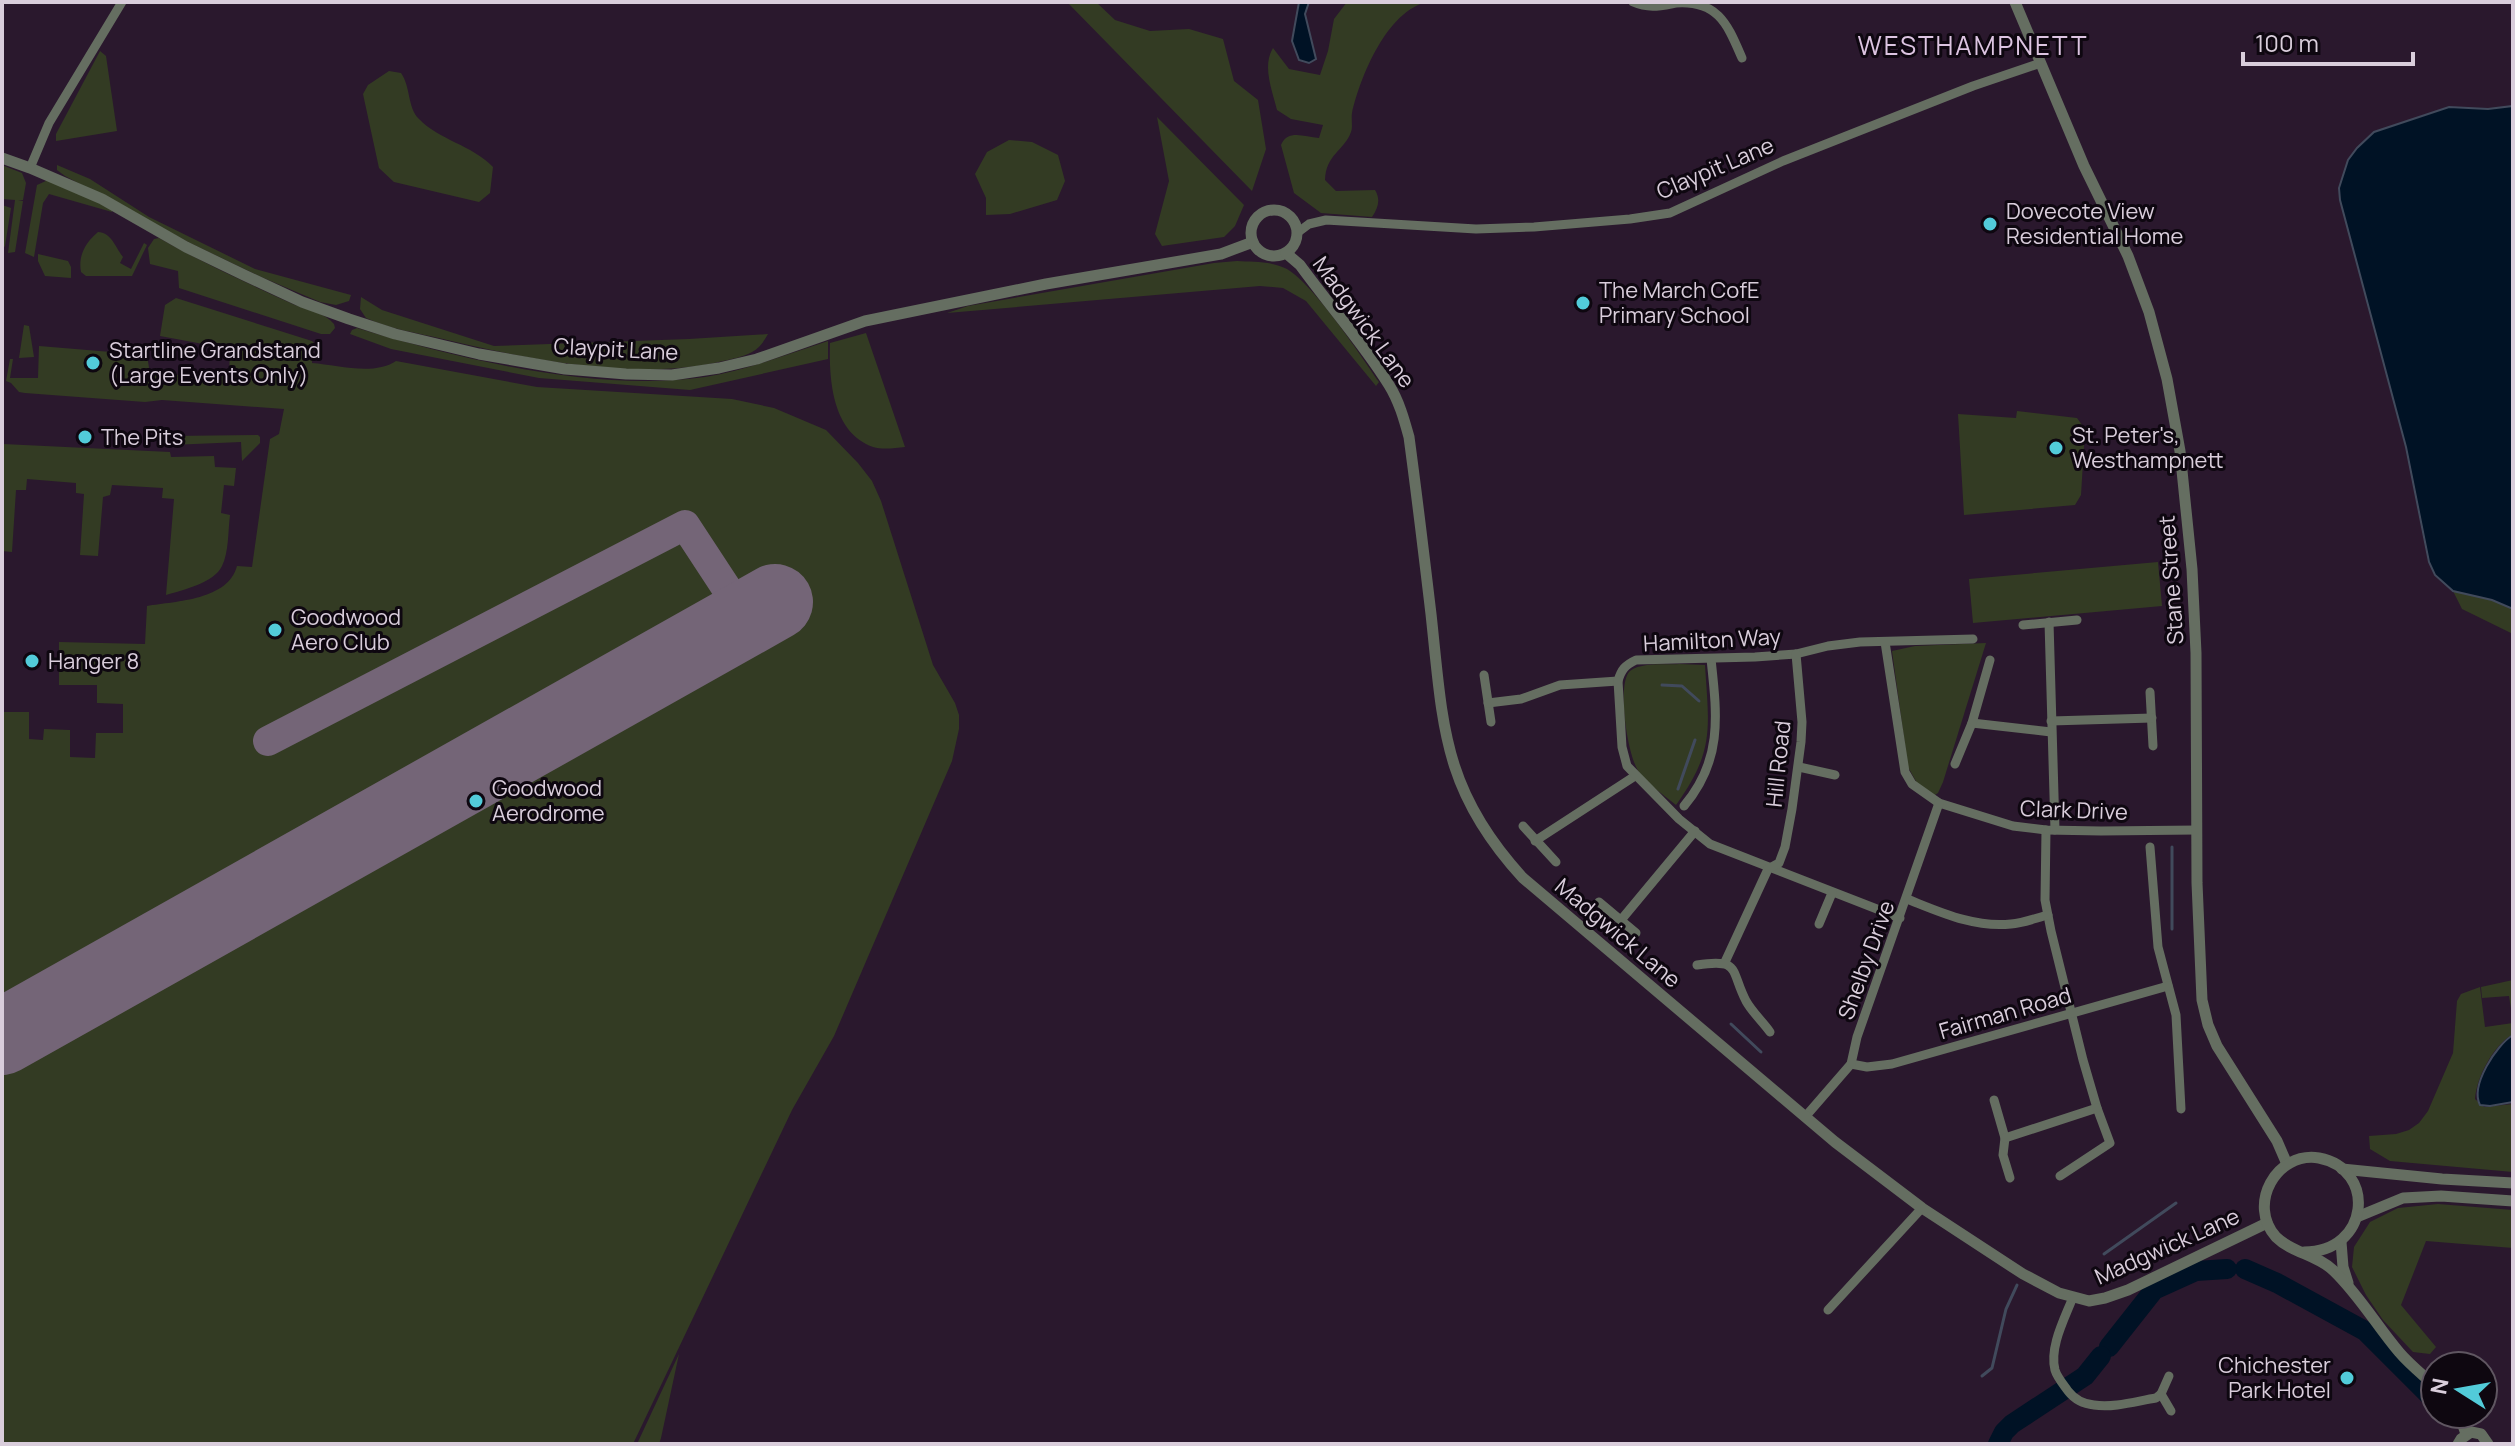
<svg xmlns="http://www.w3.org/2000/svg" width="2515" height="1446" viewBox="0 0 2515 1446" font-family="Manrope,sans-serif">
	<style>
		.green { fill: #333b23 }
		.water { fill: #001225; stroke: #414a5c; stroke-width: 2 }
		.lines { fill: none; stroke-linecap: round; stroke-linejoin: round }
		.stream { stroke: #414a5c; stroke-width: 3 }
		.river { stroke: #001225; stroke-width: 20 }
		.taxiway { stroke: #746577; stroke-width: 30 }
		.runway { stroke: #746577; stroke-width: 76 }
		.minor { stroke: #656e61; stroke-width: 9 }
		.tertiary { stroke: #656e61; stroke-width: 11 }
		.poi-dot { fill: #52cbd9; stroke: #0e0710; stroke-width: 3 }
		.labels { text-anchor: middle; stroke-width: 6; stroke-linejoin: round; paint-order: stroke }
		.street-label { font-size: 22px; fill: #d9cddb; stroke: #0e0710 }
		.poi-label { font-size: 22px; fill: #d9cddb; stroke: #0e0710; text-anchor: start }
		.quarter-label { font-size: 26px; letter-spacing: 2px; fill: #dcc4e1; stroke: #0e0710 }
	</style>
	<rect width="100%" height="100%" fill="#2a182d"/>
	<!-- green -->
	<g class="green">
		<path d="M1067 2H1096L1115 20 1150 31 1189 29 1223 39 1234 81 1258 100 1266 149 1252 191Z"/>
		<path d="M1347 2H1427C1387 11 1360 77 1352 113 1351 119 1353 127 1351 132 1344 151 1326 154 1325 180L1336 191 1375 190C1381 200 1378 208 1372 217L1321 213 1294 193 1281 145C1288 129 1304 137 1319 138L1323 125 1291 119 1277 110C1272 90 1262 66 1273 48L1289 69 1320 75 1328 51 1334 19Z"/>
		<path d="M100 51 106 56 117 131 56 141V134Z"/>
		<path d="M389 71 401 73C411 87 407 107 419 119 439 140 472 145 493 167L490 193 479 202 394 182 379 168 363 94 368 85Z"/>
		<path d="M1157 117 1244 205 1235 226 1224 237 1162 246 1155 234 1169 181Z"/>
		<path d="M1009 140 1032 142 1058 155 1065 181 1057 200 1010 214 986 215V198L975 174 987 152Z"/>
		<path d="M2 165 22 173 26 183 23 200H18L23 201 15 252 8 253 15 200 2 199Z"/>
		<path d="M57 165 90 179 149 217 255 269 351 295 349 301 336 305 320 302 259 276 190 243 65 176 57 170Z"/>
		<path d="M48 180 112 209V212L49 194 43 203 34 257 25 253 37 185Z"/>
		<path d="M2 205 11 208 5 246 2 250Z"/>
		<path d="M98 232C111 232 116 248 123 257L120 263 131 269 144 243 147 245 132 276H86L81 272C78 256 85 243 98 232Z"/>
		<path d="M159 238C203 263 249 284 295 305 308 310 325 313 334 324L335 328 330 334H321L179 288 178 271 150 264 148 248 154 239Z"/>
		<path d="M38 254 68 261 71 267V278L45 276 38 261Z"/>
		<path d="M1237 261C1253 262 1272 261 1287 269 1315 286 1359 353 1379 382L1376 386 1306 301 1283 288 1260 286 947 313 968 306 1214 263Z"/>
		<path d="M361 297 382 310 494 346 689 339 768 334C764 341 760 348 752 352 743 357 732 359 723 361 639 382 526 359 443 339 417 333 390 329 366 318L360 309Z"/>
		<path d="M176 298 312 341 314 343 312 363C337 365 374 376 396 361L537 387 732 399 774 408 826 430 858 463 872 481 881 501 933 665 955 703 959 715V729L952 761 834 1036 792 1110 633 1444H2V712H29V739L43 740 44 729 70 730V757L95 758 96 733H123V704L97 703V685H59V642L145 644 147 606C177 601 228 600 237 566L252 567 270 439 279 434 284 409 162 400 145 402 25 393 19 392 11 383 6 381 10 359H13L10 378H38L39 346 147 355 150 374 229 376 230 349 160 336 165 305Z"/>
		<path d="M24 325 29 326 34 357 19 358Z"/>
		<path d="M357 328C460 359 597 393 705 377 747 370 788 354 828 341V359L690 390 539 378 391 349 350 334 352 330Z"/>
		<path d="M866 333 905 447C895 448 883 450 873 447 832 432 829 380 830 343Z"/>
		<path d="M2017 411 2077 418 2085 429 2081 495 2075 505 1964 515 1958 414 2016 418Z"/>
		<path d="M258 435 260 437V443L242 461 241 442 171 445V436Z"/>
		<path d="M3 444 170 452 171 457 214 456 215 467 236 468 234 486 224 485 221 513 230 515C228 530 229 552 222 566 214 583 183 590 166 595L174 499 162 498 163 488 112 485 110 495 103 497 98 556 80 555 84 494 76 493V483L27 479 26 490H16L12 552 2 551Z"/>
		<path d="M2158 562 2162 606 1973 623 1969 579Z"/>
		<path d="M2453 591 2492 600 2513 609V634L2462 609Z"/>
		<path d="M1986 643 1943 782 1938 793 1935 795 1917 783 1908 767 1892 651 1915 646Z"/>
		<path d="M1679 664 1705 665C1709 728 1715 751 1676 805 1664 795 1648 785 1639 772 1628 758 1616 684 1630 671 1641 662 1666 665 1679 664Z"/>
		<path d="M2513 980V1021L2509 996 2482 998 2481 987Z"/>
		<path d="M2480 987 2485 1027 2513 1023V1034C2493 1046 2477 1076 2475 1099L2484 1107 2513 1104V1172L2390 1161 2370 1149 2369 1136 2396 1134 2409 1130 2419 1123 2428 1111 2453 1053 2457 1001 2461 994Z"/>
		<path d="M2438 1204 2513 1210V1248L2426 1241 2401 1305 2436 1347 2430 1354 2413 1352 2383 1320 2366 1295 2352 1267 2354 1247 2370 1222 2398 1208Z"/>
		<path d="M679 1354 661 1438 659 1444H637Z"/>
	</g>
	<!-- water -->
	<g class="water">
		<path d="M1299 2H1309L1305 14 1316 59 1309 63 1299 60 1292 41Z"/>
		<path d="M2513 106V609L2492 600 2453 591 2435 575 2429 562 2406 447 2340 200 2339 188 2348 160 2357 148 2374 132 2449 107 2488 109Z"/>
		<path d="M2513 1035V1102L2490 1106 2480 1105C2470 1086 2496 1045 2513 1035Z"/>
	</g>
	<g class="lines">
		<!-- stream -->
		<g class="stream">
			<path d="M1662 685 1682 686 1699 701"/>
			<path d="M1678 789 1695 740"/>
			<path d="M2172 929V847"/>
			<path d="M1731 1024 1761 1052"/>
			<path d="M2104 1254 2176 1203"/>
			<path d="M1982 1376 1992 1368 2006 1309 2017 1285"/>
		</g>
		<!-- river -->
		<g class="river">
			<path d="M2245 1269 2277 1283 2365 1331 2435 1401"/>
			<path d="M2109 1347 2154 1290 2196 1271 2227 1269"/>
			<path d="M1998 1444 2004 1432 2012 1424 2085 1376 2101 1356"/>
		</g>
		<!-- taxiway -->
		<path class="taxiway" d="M268 741 685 525 746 618"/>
		<!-- runway -->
		<path class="runway" d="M2 1037 775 602"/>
		<!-- minor -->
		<g class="minor">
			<path d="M1633 2C1649 9 1660 6 1676 3 1719 0 1728 26 1742 58"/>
			<path d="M30 168 49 123 122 2"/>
			<path d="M1297 233 1309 224 1326 220 1476 229 1534 227 1630 219 1670 213 1783 161 1973 86 2041 63"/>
			<path d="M2049 622 2055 830"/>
			<path d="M2023 625 2077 620"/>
			<path d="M1885 642 1905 772 1912 784 1939 803 2013 826 2046 830 2101 831 2197 830"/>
			<path d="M1484 675 1491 722"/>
			<path d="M2150 692 2153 746"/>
			<path d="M1488 703 1521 699 1560 685 1618 681"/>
			<path d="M2051 721 2152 718"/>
			<path d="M1972 723 2051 732"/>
			<path d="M1955 764 1972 723 1990 660"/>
			<path d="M1799 767 1835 775"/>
			<path d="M1684 806C1723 760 1717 715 1711 659"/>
			<path d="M1523 826 1556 862"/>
			<path d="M2046 830 2045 900 2051 931 2083 1060 2097 1108 2110 1143 2060 1176"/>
			<path d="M1535 841 1635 776"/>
			<path d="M2150 847 2158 947 2176 1015 2181 1109"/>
			<path d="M1907 899C1940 912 1974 928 2011 924 2023 923 2036 918 2048 915"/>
			<path d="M1599 902 1636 933"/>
			<path d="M1900 918 1710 844 1679 819 1627 766 1622 747 1618 681C1621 670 1625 665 1636 660L1755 657 1796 654 1828 646 1860 642 1973 639"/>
			<path d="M1621 920 1695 831"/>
			<path d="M1819 924 1832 893"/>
			<path d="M1725 962 1768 869 1779 863 1785 847 1792 809 1801 742 1802 722 1796 654"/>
			<path d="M1697 965C1741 958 1730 970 1746 1001 1752 1012 1763 1022 1770 1032"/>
			<path d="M1851 1064 1867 1067 1892 1064 2168 986"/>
			<path d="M1994 1100 2005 1138 2003 1155 2010 1178"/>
			<path d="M1805 1117 1851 1064 1857 1037 1939 803"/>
			<path d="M2005 1138 2097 1108"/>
			<path d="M2073 1297C2065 1318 2049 1347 2055 1370 2057 1377 2063 1384 2068 1391 2075 1400 2083 1404 2094 1405 2114 1408 2137 1401 2156 1398L2161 1394 2169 1376"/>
			<path d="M1828 1310 1922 1208"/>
			<path d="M2161 1394 2171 1411"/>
		</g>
		<!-- tertiary -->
		<g class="tertiary">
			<path d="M2015 2 2084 166 2128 256 2149 312 2167 379 2180 451 2192 569 2196 653 2197 883 2202 1000 2208 1025 2217 1046 2277 1141 2287 1164"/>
			<path d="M2 158 30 168 102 199 186 247 244 275 302 302 349 319 395 334 479 354 565 369 626 374 672 375 719 368 757 359 865 321 1046 284 1221 254 1253 242"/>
			<circle cx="1274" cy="233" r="23"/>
			<path d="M1286 253 1300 265C1329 305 1363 343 1389 385 1399 401 1404 419 1409 437 1417 496 1424 555 1431 614 1443 725 1442 790 1523 878L1835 1142 1922 1208 2023 1274 2059 1293 2089 1301 2105 1298 2128 1290 2267 1223"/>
			<path d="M2342 1169 2442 1179 2513 1183"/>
			<path d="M2357 1217 2403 1198 2441 1196 2513 1201"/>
			<path d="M2341 1242 2343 1267 2348 1283"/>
			<path d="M2304 1252C2370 1252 2377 1169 2319 1158 2276 1151 2247 1205 2276 1237 2292 1253 2318 1255 2334 1271 2359 1295 2377 1326 2399 1352 2410 1365 2423 1375 2435 1386"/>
			<path d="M2459 1414 2466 1434"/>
			<path d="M2458 1444 2461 1439 2471 1432 2481 1434 2488 1444"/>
		</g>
	</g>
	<!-- markers -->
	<g class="poi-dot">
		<circle cx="1990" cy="224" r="8"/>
		<circle cx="1583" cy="303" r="8"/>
		<circle cx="93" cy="363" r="8"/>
		<circle cx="85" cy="437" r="8"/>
		<circle cx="2056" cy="448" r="8"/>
		<circle cx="275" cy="630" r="8"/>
		<circle cx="32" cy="661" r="8"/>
		<circle cx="476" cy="801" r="8"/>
		<circle cx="2347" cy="1378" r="8"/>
	</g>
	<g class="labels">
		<!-- street labels -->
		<g class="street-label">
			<text transform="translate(1715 168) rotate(-23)" y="8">Claypit Lane</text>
			<text transform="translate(1364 322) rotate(54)" y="8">Madgwick Lane</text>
			<text transform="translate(616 349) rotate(3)" y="8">Claypit Lane</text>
			<text transform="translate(2171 580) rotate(-94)" y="8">Stane Street</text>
			<text transform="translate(1712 640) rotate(-3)" y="8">Hamilton Way</text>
			<text transform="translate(1778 764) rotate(-84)" y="8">Hill Road</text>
			<text transform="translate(2074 810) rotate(2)" y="8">Clark Drive</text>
			<text transform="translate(1618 933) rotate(40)" y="8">Madgwick Lane</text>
			<text transform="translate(1866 960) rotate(-70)" y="8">Shelby Drive</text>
			<text transform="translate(2005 1013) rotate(-16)" y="8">Fairman Road</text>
			<text transform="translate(2167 1246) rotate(-24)" y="8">Madgwick Lane</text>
		</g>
		<!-- poi labels -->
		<g class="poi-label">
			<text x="2006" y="219">Dovecote View<tspan x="2006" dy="25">Residential Home</tspan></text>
			<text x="1599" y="298">The March CofE<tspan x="1599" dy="25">Primary School</tspan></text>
			<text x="109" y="358">Startline Grandstand<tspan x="109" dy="25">(Large Events Only)</tspan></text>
			<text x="2072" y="443">St. Peter's,<tspan x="2072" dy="25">Westhampnett</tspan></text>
			<text x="101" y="445">The Pits</text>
			<text x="291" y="625">Goodwood<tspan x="291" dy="25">Aero Club</tspan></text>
			<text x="48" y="669">Hanger 8</text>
			<text x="492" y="796">Goodwood<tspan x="492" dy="25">Aerodrome</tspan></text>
			<text x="2331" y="1373" text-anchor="end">Chichester<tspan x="2331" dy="25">Park Hotel</tspan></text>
		</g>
		<!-- quarter labels -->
		<g class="quarter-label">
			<text x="1973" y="55">WESTHAMPNETT</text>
		</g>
	</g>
	<!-- border -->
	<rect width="2515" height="1446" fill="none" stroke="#d9cddb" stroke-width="8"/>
	<!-- north arrow -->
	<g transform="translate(2459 1390) rotate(281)"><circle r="38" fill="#0e0710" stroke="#5f5661" stroke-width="2"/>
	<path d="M0-6L14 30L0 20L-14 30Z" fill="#52cbd9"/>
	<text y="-12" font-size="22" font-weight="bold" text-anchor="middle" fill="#d9cddb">N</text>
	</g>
	<!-- scale -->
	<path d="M2243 52v12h170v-12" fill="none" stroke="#d9cddb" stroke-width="4"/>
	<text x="2255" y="52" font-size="24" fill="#d9cddb" stroke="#0e0710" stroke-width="6" paint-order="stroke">100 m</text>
</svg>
